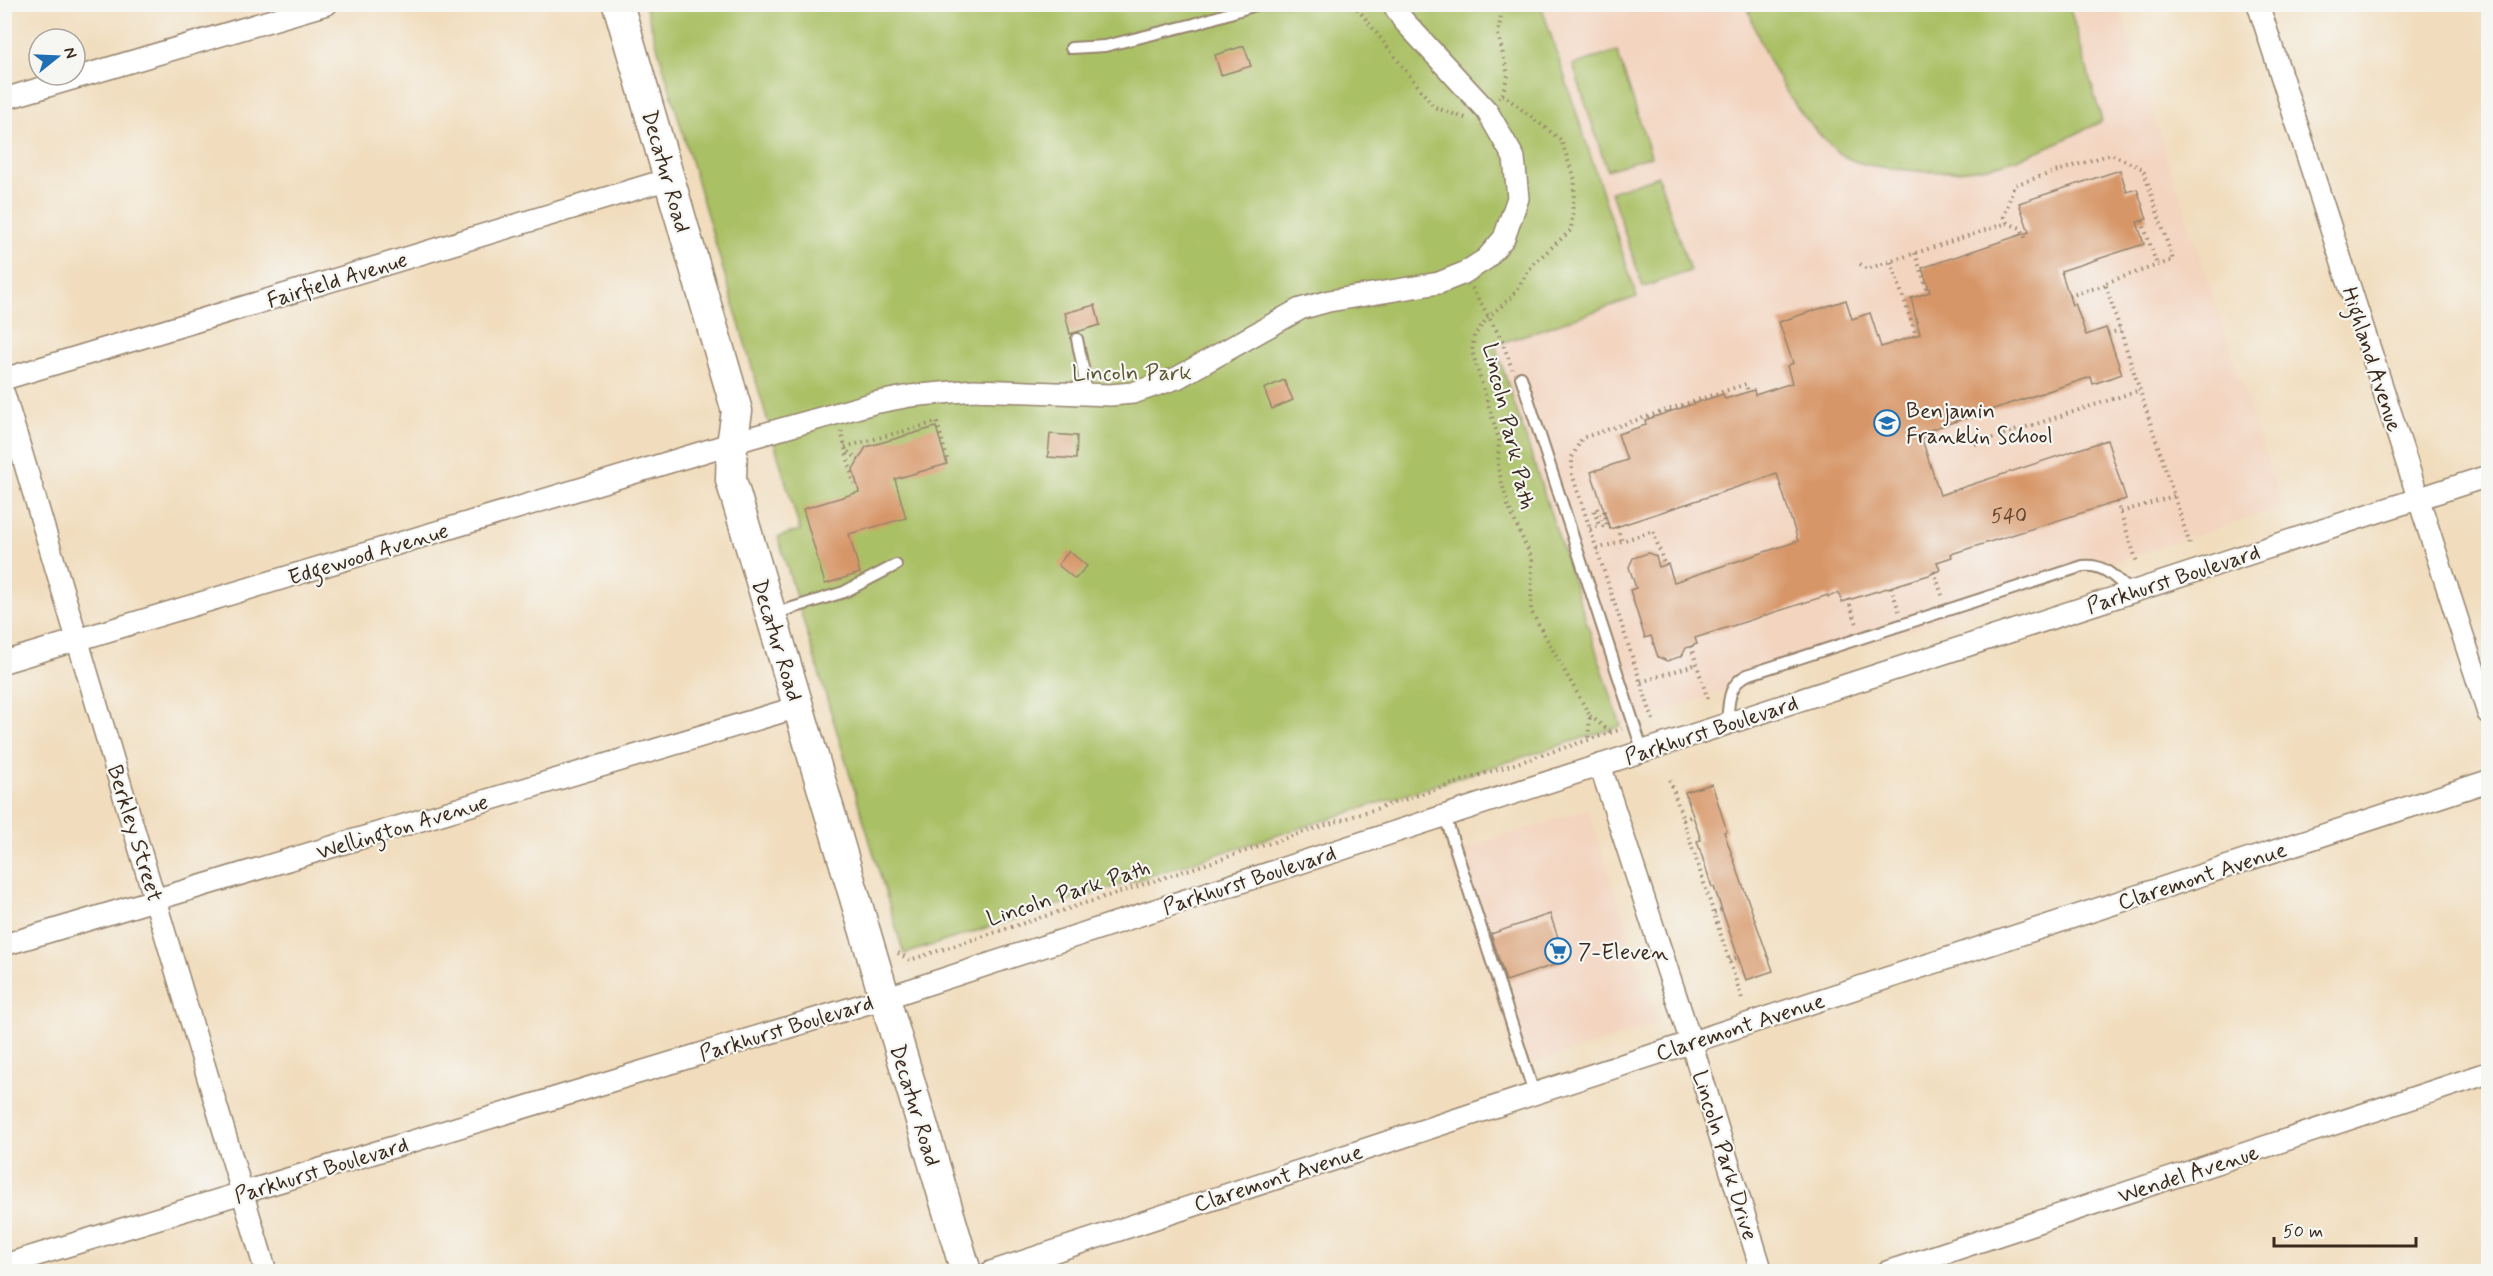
<svg xmlns="http://www.w3.org/2000/svg" width="2493" height="1276" viewBox="0 0 2493 1276" font-family="Mynerve,sans-serif">
	<style>
		.built { fill: #f3d4bf }
		.green { fill: #aac065; stroke: #727542; stroke-width: 1.5 }
		.building { fill: #d79667 }
		.lines { fill: none; stroke-linecap: round; stroke-linejoin: round }
		.lane-casing { stroke: #96846e; stroke-width: 14 }
		.street-casing { stroke: #96846e; stroke-width: 24 }
		.secondary-casing { stroke: #96846e; stroke-width: 33 }
		.path { stroke: #96846e; stroke-width: 4; stroke-dasharray: 1.5 4.5; stroke-linecap: butt }
		.lane { stroke: #fff; stroke-width: 10 }
		.street { stroke: #fff; stroke-width: 21 }
		.secondary { stroke: #fff; stroke-width: 30 }
		.labels { text-anchor: middle; stroke-width: 4.5; stroke-linejoin: round; paint-order: stroke }
		.number-label { font-size: 20px; fill: #624530 }
		.street-label { font-size: 22px; fill: #3b2a1e; stroke: #f6f6f2 }
		.park-label { font-size: 22px; fill: #5c5733; stroke: #f6f6f2 }
		.poi-label { font-size: 22px; fill: #3b2a1e; stroke: #f6f6f2; text-anchor: start }
	</style>
	<rect width="100%" height="100%" fill="#f6f6f2"/>
	<filter id="ink" filterUnits="userSpaceOnUse"><feTurbulence type="fractalNoise" baseFrequency=".0167" numOctaves="2"/><feDisplacementMap in="SourceGraphic" scale="12" xChannelSelector="R" yChannelSelector="G"/><feConvolveMatrix kernelMatrix="1 2 1 2 8 2 1 2 1" color-interpolation-filters="sRGB"/></filter>
	<filter id="wash" filterUnits="userSpaceOnUse"><feTurbulence type="fractalNoise" baseFrequency=".008" numOctaves="4" result="noise"/><feDisplacementMap in="SourceGraphic" scale="24" xChannelSelector="R" yChannelSelector="G"/><feGaussianBlur stdDeviation="1.35" result="paint"/><feColorMatrix in="noise" values="0 0 0 0 0 0 0 0 0 0 0 0 0 0 0 0 0 1.4 0 .05"/><feComposite in="paint" operator="in"/></filter>
	<g filter="url(#wash)">
		<rect width="100%" height="100%" fill="#f1ddbd"/>
		<!-- built -->
		<g class="built">
			<path d="M1541 5H2118L2282 507 1621 726 1495 345 1637 297Z"/>
			<path d="M1588 809 1658 1023 1518 1069 1448 854Z"/>
		</g>
		<!-- green -->
		<g class="green">
			<path d="M645 5H1541L1637 297 1495 345 1621 726 904 954 778 537 800 530Z"/>
			<path d="M1747 5H2069L2102 121C2028 158 1983 180 1897 169 1881 167 1858 165 1844 156 1835 151 1827 142 1820 135 1784 97 1762 53 1747 5Z"/>
			<path d="M1617 51 1651 156 1607 170 1573 65Z"/>
			<path d="M1658 176 1690 271 1643 287 1611 192Z"/>
		</g>
		<g id="blocks">
			<!-- building -->
			<g class="building">
				<path d="M1244 46 1251 66 1221 75 1215 55Z"/>
				<path d="M2120 170 2127 192 2137 189 2147 219 2137 222 2144 244 2061 271 2072 305 2075 303 2086 335 2106 328 2122 374 2093 384 2091 377 1920 433 1940 495 2107 440 2126 499 1951 554 1952 557 1937 562 1940 570 1929 575 1842 602 1839 593 1828 597V595L1695 638 1697 644 1686 648 1682 656 1667 661 1658 657 1651 636 1645 638 1630 590 1636 588 1629 567 1633 558 1648 553 1656 556 1659 567 1668 564 1674 582 1798 541 1777 474 1610 529 1591 472 1627 460 1618 434 1646 425 1645 420 1723 394 1725 399 1754 390 1755 395 1792 383 1787 366 1793 363 1779 322 1846 300 1852 319 1870 313 1881 347 1920 334 1911 298 1930 292 1922 268 2029 232 2019 203Z"/>
				<path d="M1095 305 1100 325 1070 334 1065 313Z"/>
				<path d="M1284 380 1293 400 1272 409 1264 389Z"/>
				<path d="M936 427 947 464 895 479 906 518 849 534 860 573 825 584 803 509 859 492 853 469 866 447Z"/>
				<path d="M1050 434 1077 436 1076 459 1048 457Z"/>
				<path d="M1069 551 1087 566 1075 579 1058 565Z"/>
				<path d="M1712 784 1727 831 1724 832 1773 971 1746 980 1714 887H1712L1697 841 1701 840 1685 792Z"/>
				<path d="M1550 914 1566 961 1506 981 1491 934Z"/>
			</g>
		</g>
	</g>
	<g filter="url(#ink)">
		<use href="#blocks" fill-opacity="0" stroke="#96846e" stroke-width="1.5"/>
		<g class="lines">
			<!-- lane casing -->
			<g class="lane-casing">
				<g id="lane">
					<path d="M1071 48 1105 46 1194 24 1259 4"/>
					<path d="M1077 339 1083 368 1085 395"/>
					<path d="M1521 377 1643 752"/>
					<path d="M773 614 844 592 896 565"/>
					<path d="M1727 724C1729 704 1727 685 1747 675L2083 566C2104 563 2116 579 2131 592"/>
					<path d="M1445 816 1534 1093"/>
				</g>
			</g>
			<!-- street casing -->
			<g class="street-casing">
				<g id="street">
					<path d="M2258 4 2488 713"/>
					<path d="M4 99 327 4"/>
					<path d="M4 379 669 179"/>
					<path d="M4 394 266 1272"/>
					<path d="M4 662 753 437 874 403 910 396 974 390 1110 395 1133 393 1177 378 1300 309 1329 301 1439 283 1464 273 1486 259 1504 238 1518 198 1514 158 1487 111 1403 20 1393 4"/>
					<path d="M1600 765 1691 1042 1762 1272"/>
					<path d="M4 945 798 707"/>
					<path d="M4 1265 885 998 2488 476"/>
					<path d="M991 1272 2488 781"/>
					<path d="M1887 1272 2488 1073"/>
				</g>
			</g>
			<!-- secondary casing -->
			<g class="secondary-casing">
				<path id="secondary" d="M618 4 737 411 732 444 731 480 966 1272"/>
			</g>
			<!-- path -->
			<g class="path">
				<path d="M1354 4 1434 107 1468 119"/>
				<path d="M1502 94 1508 75 1498 34 1502 11 1506 4"/>
				<path d="M1498 98 1502 94 1561 140 1575 180 1571 230 1533 264 1512 297 1488 317 1474 336 1472 351 1499 440 1498 468 1508 506 1532 559 1531 611 1590 716 1588 740"/>
				<path d="M2142 221 2157 265"/>
				<path d="M2007 223 2021 228 2026 240"/>
				<path d="M1915 253 1928 292"/>
				<path d="M1891 262 1916 335"/>
				<path d="M1860 264 1867 269 2007 223 2004 217 2014 185 2111 154 2143 169 2173 260 2105 283 2190 545"/>
				<path d="M1472 288 1502 340 1512 369"/>
				<path d="M2069 296 2105 285"/>
				<path d="M2108 334 2120 330"/>
				<path d="M841 431 854 484"/>
				<path d="M1975 444 2140 390"/>
				<path d="M845 447 937 422 948 463"/>
				<path d="M848 452 859 459"/>
				<path d="M2117 502 2137 562"/>
				<path d="M2121 512 2174 496"/>
				<path d="M1617 527 1622 541"/>
				<path d="M1590 529 1599 526 1594 510 1597 508 1603 526 1607 525 1603 506"/>
				<path d="M1597 549 1653 531 1665 566"/>
				<path d="M1934 571 1943 598"/>
				<path d="M1891 587 1899 611"/>
				<path d="M1848 599 1857 624"/>
				<path d="M1691 646 1709 703"/>
				<path d="M1641 682 1697 664"/>
				<path d="M1590 716 1611 732"/>
				<path d="M1653 720 1572 474V457L1582 438 1746 384 1748 392"/>
				<path d="M1670 780 1742 999"/>
				<path d="M1683 820 1693 816"/>
				<path d="M1714 913 1722 910"/>
				<path d="M898 953 910 960 1622 729"/>
				<path d="M1729 960 1739 957"/>
			</g>
			<!-- lane -->
			<use href="#lane" class="lane"/>
			<!-- street -->
			<use href="#street" class="street"/>
			<!-- secondary -->
			<use href="#secondary" class="secondary"/>
		</g>
	</g>
	<!-- icons -->
	<defs>
		<g id="school-ring" transform="scale(1.35)"><circle r="9.5" fill="#f6f6f2" stroke="#1f6fb2" stroke-width="1.5"/><path d="M0-5L7-2L0 1L-7-2ZM-4 1L0 2.5L4 1V4Q0 6-4 4Z" fill="#1f6fb2"/></g>
		<g id="supermarket-ring" transform="scale(1.35)"><circle r="9.5" fill="#f6f6f2" stroke="#1f6fb2" stroke-width="1.5"/><path d="M-6-5.5h2.5l.6 2H6L4.5 2H-2.5L-4.4-4H-6ZM-1.5 3.2a1.3 1.3 0 1 0 .1 0ZM3 3.2a1.3 1.3 0 1 0 .1 0Z" fill="#1f6fb2"/></g>
	</defs>
	<g fill-rule="evenodd">
		<use href="#school-ring" x="1887" y="423"/>
		<use href="#supermarket-ring" x="1558" y="951"/>
	</g>
	<g class="labels">
		<!-- number labels -->
		<g class="number-label">
			<text x="2009" y="522">540</text>
		</g>
		<!-- street labels -->
		<g class="street-label">
			<text transform="translate(667 171) rotate(74)" y="8">Decatur Road</text>
			<text transform="translate(337 279) rotate(-17)" y="8">Fairfield Avenue</text>
			<text transform="translate(2373 359) rotate(72)" y="8">Highland Avenue</text>
			<text transform="translate(1510 426) rotate(77)" y="8">Lincoln Park Path</text>
			<text transform="translate(368 553) rotate(-17)" y="8">Edgewood Avenue</text>
			<text transform="translate(2173 578) rotate(-18)" y="8">Parkhurst Boulevard</text>
			<text transform="translate(778 640) rotate(73)" y="8">Decatur Road</text>
			<text transform="translate(1711 729) rotate(-18)" y="8">Parkhurst Boulevard</text>
			<text transform="translate(402 826) rotate(-17)" y="8">Wellington Avenue</text>
			<text transform="translate(136 833) rotate(73)" y="8">Berkley Street</text>
			<text transform="translate(2202 875) rotate(-18)" y="8">Claremont Avenue</text>
			<text transform="translate(1249 879) rotate(-18)" y="8">Parkhurst Boulevard</text>
			<text transform="translate(1068 892) rotate(-18)" y="8">Lincoln Park Path</text>
			<text transform="translate(1740 1026) rotate(-18)" y="8">Claremont Avenue</text>
			<text transform="translate(786 1027) rotate(-17)" y="8">Parkhurst Boulevard</text>
			<text transform="translate(916 1105) rotate(73)" y="8">Decatur Road</text>
			<text transform="translate(1726 1155) rotate(73)" y="8">Lincoln Park Drive</text>
			<text transform="translate(321 1169) rotate(-17)" y="8">Parkhurst Boulevard</text>
			<text transform="translate(2188 1173) rotate(-18)" y="8">Wendel Avenue</text>
			<text transform="translate(1278 1177) rotate(-18)" y="8">Claremont Avenue</text>
		</g>
		<!-- park labels -->
		<g class="park-label">
			<text x="1132" y="380">Lincoln Park</text>
		</g>
		<!-- poi labels -->
		<g class="poi-label">
			<text x="1906" y="418">Benjamin<tspan x="1906" dy="25">Franklin School</tspan></text>
			<text x="1578" y="959">7-Eleven</text>
		</g>
	</g>
	<!-- margin -->
	<rect width="2493" height="1276" fill="none" stroke="#f6f6f2" stroke-width="24"/>
	<!-- north arrow -->
	<g transform="translate(57 57) rotate(72)"><circle r="28" fill="#f6f6f2" stroke="#aba49d" stroke-width="1.5"/>
	<path d="M0-4.5L10 22L0 15L-10 22Z" fill="#1f6fb2"/>
	<text y="-9" font-size="16" font-weight="bold" text-anchor="middle" fill="#3b2a1e">N</text>
	</g>
	<!-- scale -->
	<path d="M2274 1237v9h142v-9" fill="none" stroke="#3b2a1e" stroke-width="3"/>
	<text x="2283" y="1237" font-size="18" fill="#3b2a1e" stroke="#f6f6f2" stroke-width="4.5" paint-order="stroke">50 m</text>
</svg>
